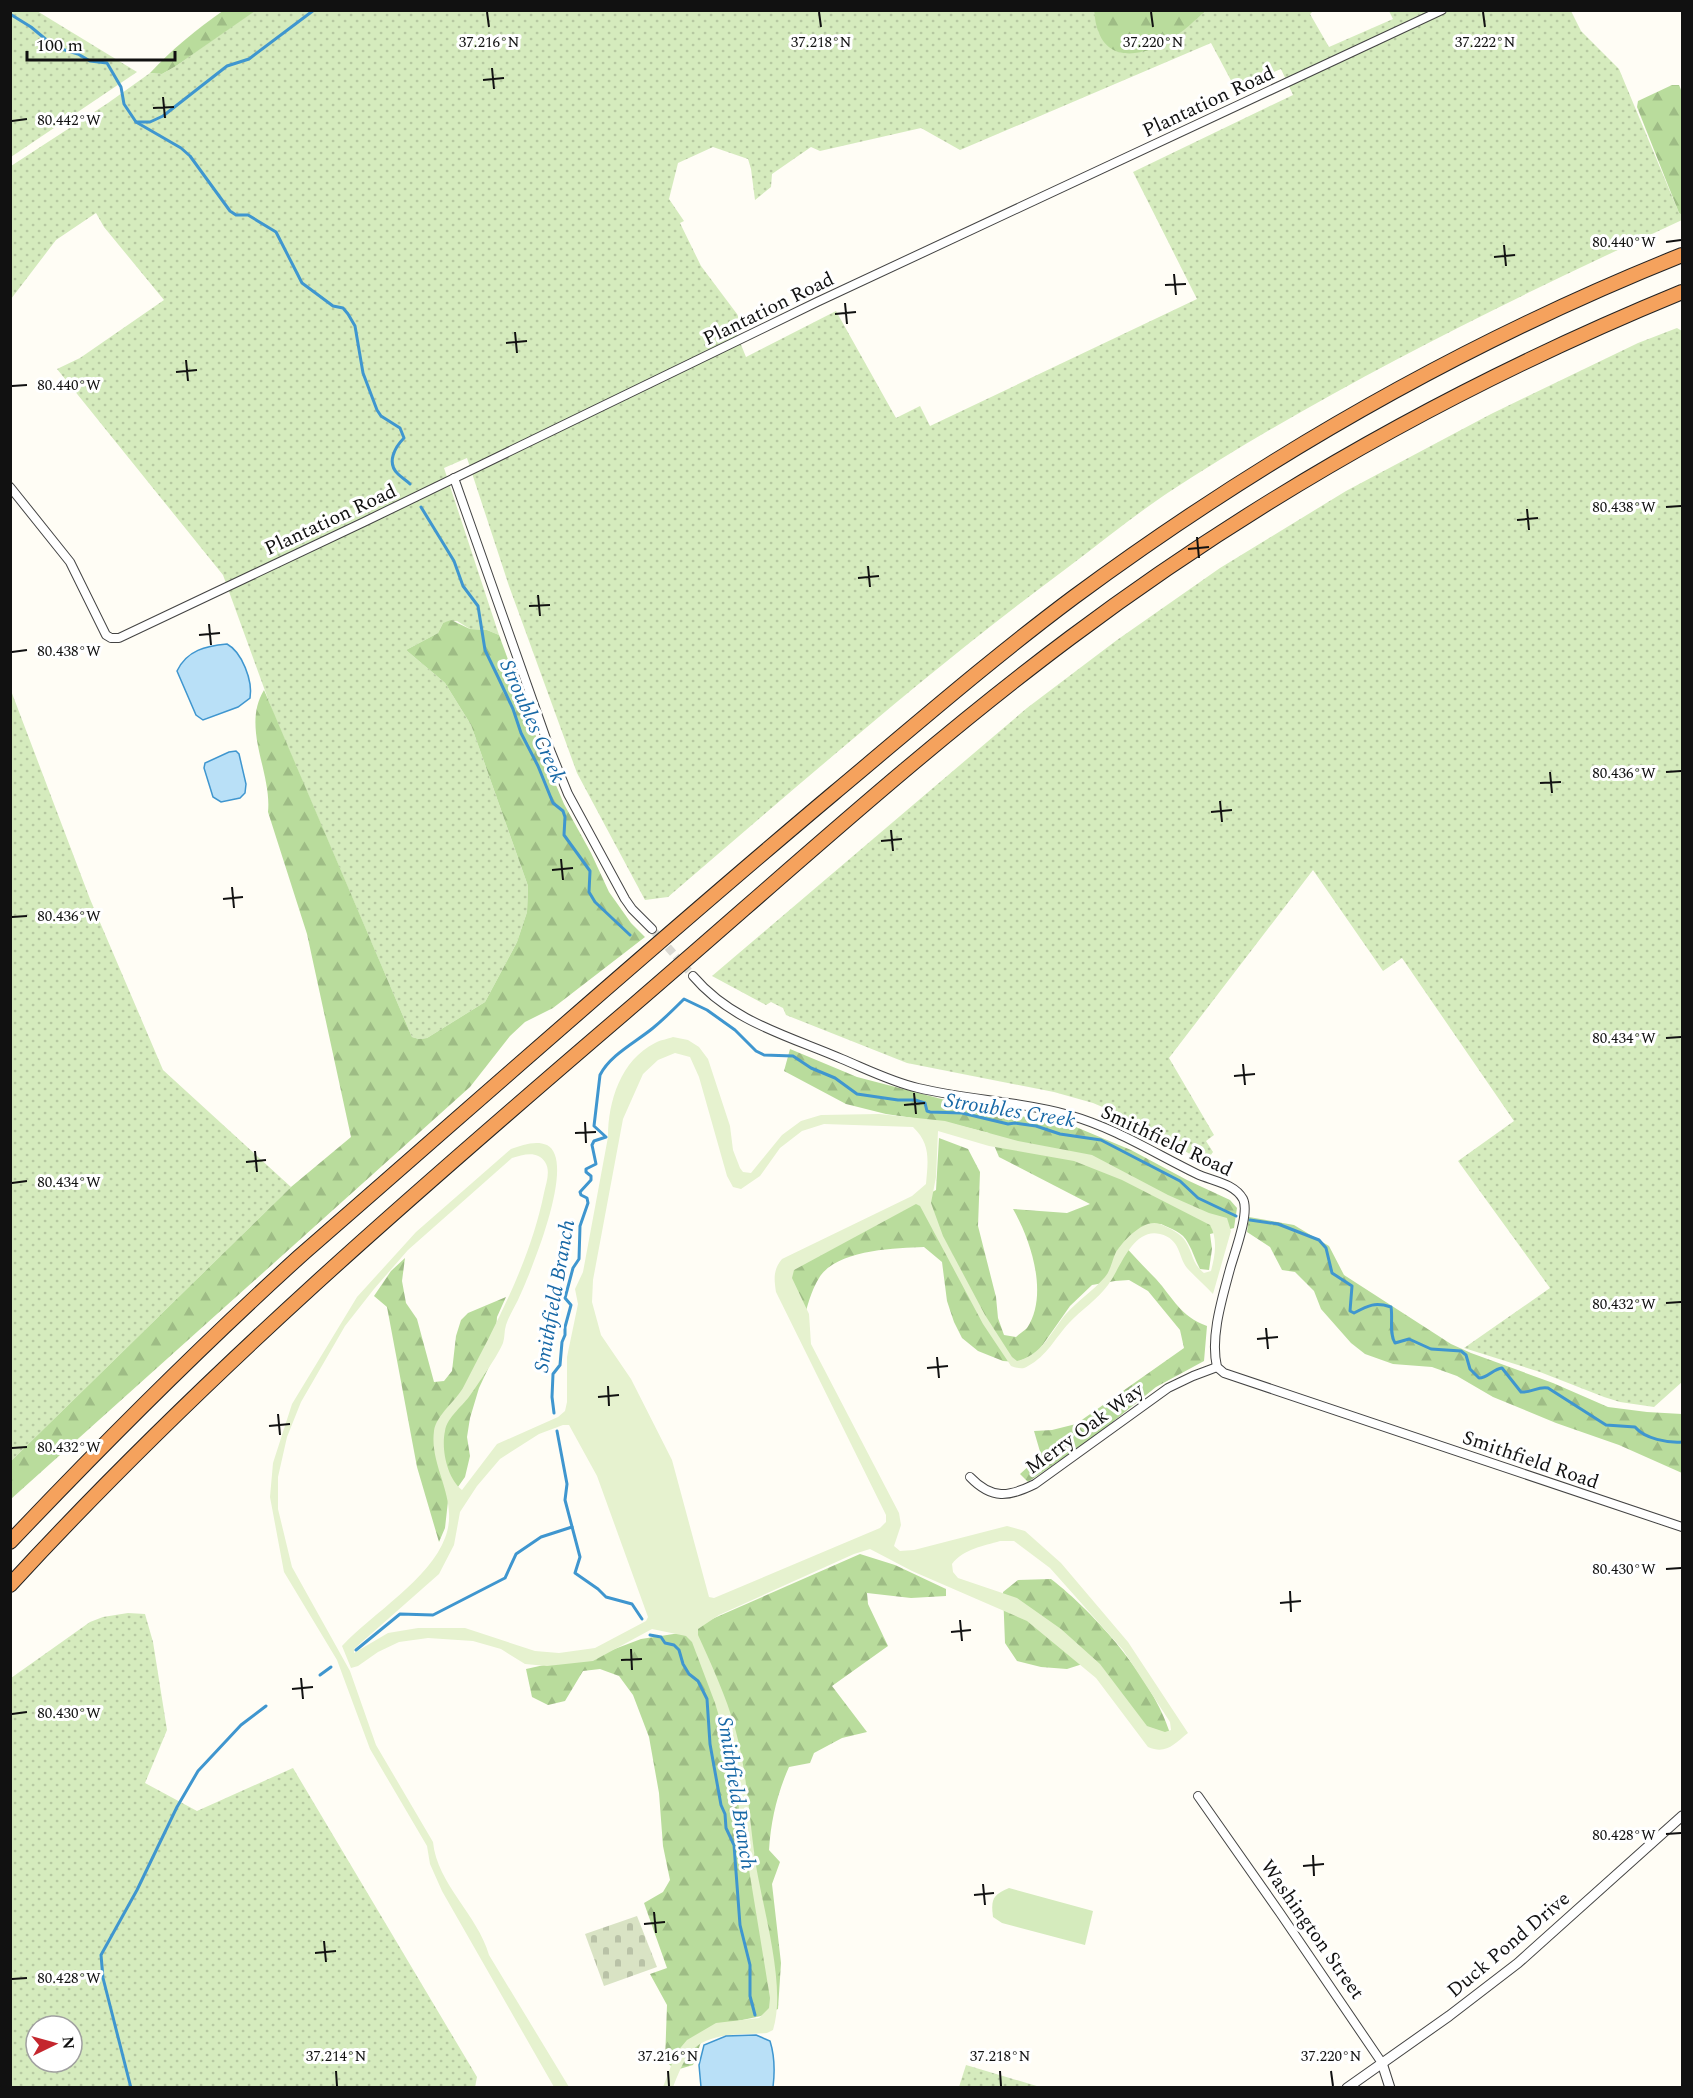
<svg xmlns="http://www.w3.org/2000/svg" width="1693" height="2098" viewBox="0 0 1693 2098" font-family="Spectral,serif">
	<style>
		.grass { fill: url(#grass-dots); fill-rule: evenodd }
		.forest { fill: url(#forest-firs) }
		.cemetery { fill: url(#cemetery-stones) }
		.garden { fill: #d5ebbd }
		.pitch { fill: #e6f2cf; fill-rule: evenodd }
		.water { fill: #b9e0f7; stroke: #3f96cf; stroke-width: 1.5 }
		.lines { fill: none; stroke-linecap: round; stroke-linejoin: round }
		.stream { stroke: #3f96cf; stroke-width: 3 }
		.minor-tunnel { stroke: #dbdad3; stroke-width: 8; stroke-dasharray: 8 4; stroke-linecap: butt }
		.minor-casing { stroke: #444; stroke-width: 10 }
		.tertiary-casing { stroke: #444; stroke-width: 11 }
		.motorway-casing { stroke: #222; stroke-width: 16 }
		.minor { stroke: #fff; stroke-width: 8 }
		.tertiary { stroke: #fff; stroke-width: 9 }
		.motorway { stroke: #f5a25d; stroke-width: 14 }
		.ticks { fill: none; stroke: #111; stroke-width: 2 }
		.labels { text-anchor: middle; stroke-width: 6; stroke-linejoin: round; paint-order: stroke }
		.street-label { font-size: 20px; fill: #111; stroke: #fff }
		.water-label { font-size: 21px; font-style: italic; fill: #1768a6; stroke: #fff }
		.ticks-label { font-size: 15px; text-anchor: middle; fill: #111; stroke: #fff; stroke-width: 6; stroke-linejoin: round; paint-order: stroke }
	</style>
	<defs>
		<pattern id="grass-dots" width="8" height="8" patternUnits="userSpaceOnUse" patternTransform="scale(1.5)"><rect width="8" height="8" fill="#d5ebbd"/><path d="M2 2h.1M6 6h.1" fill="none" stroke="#b6c8a1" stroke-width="1.8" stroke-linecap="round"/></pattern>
		<pattern id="forest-firs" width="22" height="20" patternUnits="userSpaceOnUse" patternTransform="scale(1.5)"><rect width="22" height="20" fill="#b9dc9c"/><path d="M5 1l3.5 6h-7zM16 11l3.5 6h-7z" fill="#9ebc85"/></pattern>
		<pattern id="cemetery-stones" width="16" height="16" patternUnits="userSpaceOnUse" patternTransform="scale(1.5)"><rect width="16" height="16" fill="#d9e3c4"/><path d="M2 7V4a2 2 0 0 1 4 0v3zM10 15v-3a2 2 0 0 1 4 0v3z" fill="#b9c2a7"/></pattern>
	</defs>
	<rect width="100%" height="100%" fill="#fffdf5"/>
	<!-- grass -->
	<g class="grass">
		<path d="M11 10 37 11 137 72 11 157Z"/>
		<path d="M255 10 1094 11 1099 33 1141 52 1171 40 1206 11H1313L1310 14 1329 47 1393 19 1389 11H1571L1581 31 1619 69 1679 213 1682 215V220C1505 302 1330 387 1166 494 1132 517 1100 543 1067 568 928 671 799 785 668 897L645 900 577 773 509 586 467 458 444 468 499 635 487 630 470 629 457 621 443 623 438 633 406 650 445 683 471 725 528 886 527 912 517 942 485 1002 427 1038 419 1039 412 1037 272 710 223 575 57 369 80 358 164 300 104 227 96 213 56 240 11 299V166L108 103 150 73 162 74 176 66ZM1211 43 1235 88 1281 69 1293 95 1133 172 1197 299 930 426 920 406 896 418 836 311 746 357 735 330 743 327 737 314 701 266 680 223 684 221 669 199 678 163 713 147 748 159 751 169 755 200 771 187 772 174 811 147 820 151 921 128 960 150Z"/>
		<path d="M1677 328 1682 331V1382L1654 1407 1620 1402 1604 1397 1540 1372 1464 1348 1550 1288 1458 1161 1514 1121 1402 958 1383 971 1313 870 1169 1058 1214 1135 1206 1141 1213 1152 1205 1163 1131 1119 1093 1103 1054 1092 907 1063 786 1015 783 1008 771 1002 766 1005 712 976 1027 708 1117 640 1220 568 1346 491 1491 414 1638 343Z"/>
		<path d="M10 688 90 899 163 1070 291 1187 11 1461Z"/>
		<path d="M128 1613 145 1614 153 1642 167 1730 145 1783 197 1811 293 1768 477 2077 475 2087H11V1678L90 1622 103 1617ZM36 2026H72V2062H36Z"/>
		<path d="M966 2065 1040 2087H959Z"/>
	</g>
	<!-- forest -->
	<g class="forest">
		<path d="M224 10 255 11 176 66 162 74 150 73C172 49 197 29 224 10Z"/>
		<path d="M1094 11V10L1206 11C1195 20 1183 32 1170 40 1148 54 1111 64 1099 33 1096 27 1095 18 1094 11Z"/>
		<path d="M1672 85H1679L1682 92V215L1679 213 1637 107 1638 101Z"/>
		<path d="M451 620 470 629 487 630 499 635 541 750 564 804 591 853 609 892 631 923 645 937 553 1008 525 1022 510 1036 470 1087 11 1499V1461L291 1187 351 1137 307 934 268 812C272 772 241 728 264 690L412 1037 419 1039 427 1038 485 1002 517 942 527 912 528 886 471 725 445 683 406 650 438 633 443 623Z"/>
		<path d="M790 1049 857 1077 976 1108 1071 1125 1131 1150 1187 1180 1230 1200 1237 1208 1234 1228 1210 1234 1212 1249 1209 1270 1200 1269C1195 1260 1193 1251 1188 1243 1183 1232 1171 1229 1161 1224L1137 1232 1124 1245C1134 1256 1145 1268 1156 1279 1174 1299 1180 1316 1207 1326L1204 1361 1156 1387 1094 1437 1028 1482 1020 1474 1041 1455 1034 1431 1052 1430 1076 1424 1184 1348 1180 1330 1148 1291 1129 1280 1115 1281 1092 1285 1070 1306 1037 1353 1018 1362 1003 1361 978 1351 962 1338 954 1322 947 1301 942 1262 924 1247C894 1248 836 1250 819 1278 811 1291 807 1307 803 1322L792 1295V1267L936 1190 939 1138 968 1149 980 1172 978 1226 996 1297 998 1318 1004 1335 1016 1337C1019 1334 1024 1331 1027 1328 1049 1295 1031 1240 1013 1209L1067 1213 1090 1204 999 1157 989 1133 953 1124 886 1114 846 1104 784 1071Z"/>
		<path d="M1249 1217 1294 1225 1329 1246 1344 1275 1451 1344 1471 1353 1553 1383 1608 1407 1647 1412 1682 1414V1473L1619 1445 1556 1423 1493 1397 1457 1376 1432 1367 1393 1364 1365 1354 1351 1343 1321 1309 1314 1291 1295 1272 1282 1270 1270 1247 1247 1232Z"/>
		<path d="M405 1258 402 1281 406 1303 417 1319 434 1382 444 1381 452 1371 456 1336 461 1320 468 1313 506 1297 497 1317 494 1356 479 1388 470 1418 467 1437 470 1456 465 1477 448 1501 445 1528 439 1542 417 1467 387 1307 374 1296 391 1271Z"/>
		<path d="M860 1554 895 1565 946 1589V1596L911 1598 867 1593 868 1604 888 1646 832 1686 867 1732 842 1738 814 1753 810 1763 789 1767C777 1794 771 1820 769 1850L780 1862 772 1884 781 1963 778 2009 761 2016 719 2025 701 2042 693 2065 676 2070 665 2061 667 2005 650 1974 667 1968 644 1903 663 1892 670 1880 663 1846 659 1793 649 1737 633 1695 619 1676 600 1669 583 1671 565 1701 548 1705 532 1697 526 1669 612 1650 641 1639 680 1633Z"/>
		<path d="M1051 1579C1095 1613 1153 1679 1170 1733L1158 1736 1141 1724 1095 1660 1067 1669 1041 1667 1017 1661 1005 1643 1003 1592 1018 1580Z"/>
	</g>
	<!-- cemetery -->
	<path class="cemetery" d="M637 1916 657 1967 604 1986 585 1934Z"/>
	<!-- garden -->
	<path class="garden" d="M1009 1888 1093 1911 1085 1945 1002 1923 993 1917C991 1900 992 1895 1009 1888Z"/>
	<!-- pitch -->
	<path class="pitch" d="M673 1037 688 1040 699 1047 708 1059 730 1126 733 1150 740 1168 743 1172 751 1173 782 1135 801 1121 821 1115 879 1114 945 1121 1018 1141 1092 1155 1168 1195 1209 1213 1227 1218 1231 1231 1213 1294C1205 1285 1195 1277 1187 1268 1178 1257 1181 1239 1160 1234 1133 1227 1120 1269 1108 1285 1098 1299 1081 1310 1069 1323 1055 1338 1047 1356 1028 1366 1023 1370 1017 1368 1011 1366L983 1324 920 1206 916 1204 794 1270 792 1278 809 1314 811 1344 899 1513 901 1525 894 1546 900 1551 914 1550 1007 1526 1025 1531 1061 1563 1128 1642 1188 1733C1174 1744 1166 1755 1148 1747L1096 1678 1027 1621 912 1571 870 1549 854 1554 719 1615 698 1629V1635C712 1666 726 1696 735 1728 747 1771 749 1816 755 1859 762 1907 787 1986 773 2030L767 2033C740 2035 703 2031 687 2057 681 2066 677 2077 673 2087H663L676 2053 687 2040 716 2023 759 2018 769 2008 770 1998 730 1753 715 1703 692 1642 686 1636 652 1629 593 1661 547 1666 525 1664 501 1649 473 1641 428 1638 399 1642 378 1652 358 1666 351 1668 342 1646C373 1613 430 1579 445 1538 460 1499 429 1468 434 1431 436 1415 457 1400 464 1386 496 1324 530 1262 544 1193 546 1183 551 1171 545 1162 537 1150 523 1155 512 1158L408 1250 374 1289 345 1326 301 1402 287 1437 278 1477V1509L292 1567 350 1671 376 1745 433 1842C437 1884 478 1915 489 1955L569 2087H554L442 1891 430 1864 427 1846 370 1749 337 1660 284 1572 270 1497 273 1463 292 1404 357 1297 416 1232 511 1149C522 1145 536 1140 547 1145 578 1161 529 1276 518 1300 514 1308 509 1316 506 1325 504 1331 505 1337 503 1343 497 1357 480 1381 471 1394 464 1405 447 1417 445 1431 441 1449 447 1478 462 1490L497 1444 558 1417 565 1411 567 1402V1357L578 1304 575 1289 583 1272 608 1137C608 1101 621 1060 655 1043 660 1040 668 1039 673 1037ZM675 1053 690 1057 699 1077 727 1176 733 1187 741 1189 760 1176 780 1148 802 1131 824 1124 913 1127C931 1144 928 1161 926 1184L912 1196 782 1259C773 1270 774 1279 776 1292L886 1515V1522L880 1528 714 1598 709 1597 672 1460 631 1379 601 1335 592 1302 593 1280 623 1119 643 1074 658 1060ZM938 1131 989 1146 1074 1161 1122 1180 1210 1225C1218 1239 1215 1256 1211 1271L1204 1273C1192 1264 1193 1253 1186 1242 1181 1233 1169 1228 1160 1224 1144 1218 1124 1240 1116 1252 1112 1260 1111 1270 1105 1277 1093 1291 1077 1301 1065 1315 1051 1332 1041 1356 1017 1361L1012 1357 985 1315 943 1236 931 1203 936 1177ZM563 1425H569L597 1476 648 1617 646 1621 595 1648 559 1653 535 1651 465 1628H418L388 1633 354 1653V1649L439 1574 454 1545 460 1512 477 1486 500 1459 539 1434ZM1000 1541H1014L1050 1568 1123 1650 1170 1722 1171 1730 1165 1732 1147 1726 1100 1664 1061 1629 1017 1598 958 1578 953 1572 952 1564C963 1549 984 1546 1000 1541Z"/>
	<!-- water -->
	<g class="water">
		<path d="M227 644C242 652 253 681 250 698L238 707 203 720 196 715 177 671C187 650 206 646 227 644Z"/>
		<path d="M229 752 236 751 239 754 246 784 245 793 240 798 221 802 213 797 204 768 205 763Z"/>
		<path d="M756 2035 770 2041C775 2057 775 2071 773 2087H701L699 2065 704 2045 726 2036Z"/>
	</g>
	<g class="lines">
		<!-- stream -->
		<g class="stream">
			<path d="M10 14 31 27 55 47 78 54 90 61 107 63 121 87 124 104 136 122 181 148 190 156 230 211 236 215H248L276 232 302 283 333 306 343 308 348 314 355 326 363 373 377 410 381 416 400 428 404 438C395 447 386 463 398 474 402 478 406 480 410 484"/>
			<path d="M136 122H150L163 116 227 66 249 59 314 10"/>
			<path d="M421 507 454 561 463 586 478 606 485 650 498 677 513 709 521 733 538 766 553 803 563 811 565 817 564 835 590 871 589 892 595 902 630 935"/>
			<path d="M1250 1220 1278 1224 1319 1240 1326 1248 1332 1273 1352 1286 1350 1311 1354 1313C1369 1305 1375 1302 1391 1307 1393 1318 1389 1334 1395 1343L1409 1339 1431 1349 1461 1351 1466 1355 1470 1369 1479 1378C1488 1378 1493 1369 1502 1368L1521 1392C1531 1393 1538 1386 1548 1388L1606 1425 1635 1427C1645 1439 1668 1443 1682 1442"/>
			<path d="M554 1413 552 1397 553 1374 560 1365 562 1342 565 1335V1327L571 1305 565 1298 573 1268 579 1259 580 1226 588 1203 587 1198 581 1195 580 1192 591 1180V1176L586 1172V1169L596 1164 592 1145 594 1141 606 1137 594 1126 600 1075C610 1055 636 1042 653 1028 664 1019 674 1009 684 999L707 1010 735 1030 756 1051 764 1055 793 1056 811 1068 835 1078 857 1094 898 1100H915L925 1103 927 1111 930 1112 962 1113 1008 1124 1015 1123 1036 1126 1060 1134 1101 1140 1180 1181 1198 1198 1236 1216"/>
			<path d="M557 1431 567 1484 565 1500 580 1557 575 1573 598 1589 606 1597 632 1604 642 1619"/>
			<path d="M650 1635 661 1637 665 1643 674 1645 679 1650 683 1664 689 1674 698 1681 707 1699 710 1744 721 1805 725 1814 726 1828 734 1845 740 1925 750 1965V1996L755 2015"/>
			<path d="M356 1650 400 1614 433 1615 505 1578 516 1554 541 1537 572 1527"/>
			<path d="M320 1675 331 1667"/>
			<path d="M131 2088 103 1978 101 1955 137 1890 177 1807 198 1771 241 1725 266 1706"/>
		</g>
		<!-- minor-tunnel -->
		<path class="minor-tunnel" d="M652 929 693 976"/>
		<!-- minor casing -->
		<g class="minor-casing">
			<g id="minor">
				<path d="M454 478 550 750 568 794 625 899 632 909 652 929"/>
				<path d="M10 487 70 562 106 635 111 638H119L364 522 817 302 1442 10"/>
				<path d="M693 976C732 1022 789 1036 842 1059 866 1069 892 1082 918 1088 968 1100 1020 1101 1069 1115 1115 1128 1154 1153 1197 1174 1212 1181 1234 1183 1243 1199 1250 1213 1234 1254 1230 1269 1222 1299 1210 1337 1217 1367L1224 1373 1682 1527"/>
				<path d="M970 1477C992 1500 1009 1497 1035 1484L1168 1388 1193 1376 1217 1367"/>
				<path d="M1198 1796 1280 1913 1382 2063"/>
			</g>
		</g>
		<!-- tertiary casing -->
		<g class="tertiary-casing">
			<g id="tertiary">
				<path d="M1382 2063 1390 2088"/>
				<path d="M1347 2088 1449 2016 1518 1963 1682 1816"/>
			</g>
		</g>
		<!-- motorway casing -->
		<g class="motorway-casing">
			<g id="motorway">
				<path d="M10 1542C103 1444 199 1348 299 1257 477 1102 653 945 834 793 913 727 991 659 1074 597 1261 459 1467 341 1682 255"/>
				<path d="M10 1585C203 1375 420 1188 636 1003 779 880 919 751 1070 638 1258 497 1465 381 1682 292"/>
			</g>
		</g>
		<!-- minor -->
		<use href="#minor" class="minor"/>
		<!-- tertiary -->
		<use href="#tertiary" class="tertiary"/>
		<!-- motorway -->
		<use href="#motorway" class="motorway"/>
	</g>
	<!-- ticks -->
	<path class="ticks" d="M487 12 489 27M819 12 821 27M1151 12 1153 27M1483 12 1485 27M492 68 494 89M483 80 504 78M163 97 165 118M153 108 174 107M12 121 27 119M1666 242 1681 240M1504 245 1506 266M1494 257 1515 255M1174 274 1176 295M1165 285 1186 284M845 303 847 324M835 314 856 312M515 332 517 353M506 343 527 341M186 360 188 381M176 372 197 370M12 386 27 385M1666 507 1681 506M1527 509 1529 530M1517 520 1538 518M1197 537 1199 558M1188 549 1209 547M868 566 870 587M858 578 879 576M538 595 540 616M529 606 550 605M209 624 211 645M199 635 220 633M12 652 27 650M1550 772 1552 793M1666 772 1681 771M1540 783 1561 782M1220 801 1222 822M1211 812 1232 810M891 830 893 851M881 841 902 839M561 859 563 880M552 870 573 868M232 887 234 908M223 899 243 897M12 917 27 916M1666 1038 1681 1037M1243 1064 1245 1085M1234 1076 1255 1074M914 1093 916 1114M904 1105 925 1103M585 1122 586 1143M575 1133 596 1132M255 1151 257 1172M246 1162 266 1160M12 1183 27 1181M1666 1303 1681 1302M1266 1328 1268 1349M1257 1339 1278 1337M937 1357 939 1378M927 1368 948 1366M608 1386 609 1406M598 1397 619 1395M278 1414 280 1435M269 1426 290 1424M12 1448 27 1447M1666 1569 1681 1568M1290 1591 1291 1612M1280 1603 1301 1601M960 1620 962 1641M951 1632 971 1630M631 1649 632 1670M621 1660 642 1659M301 1678 303 1699M292 1689 313 1687M12 1714 27 1712M1666 1834 1681 1833M1313 1855 1314 1876M1303 1866 1324 1864M983 1884 985 1905M974 1895 994 1893M654 1912 656 1933M644 1924 665 1922M324 1941 326 1962M315 1953 336 1951M12 1979 27 1978M336 2071 337 2086M668 2071 669 2086M1000 2071 1001 2086M1331 2071 1333 2086"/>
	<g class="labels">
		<!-- street labels -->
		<g class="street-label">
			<text transform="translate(1208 101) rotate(-25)" y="7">Plantation Road</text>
			<text transform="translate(768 308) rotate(-26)" y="7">Plantation Road</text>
			<text transform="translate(330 519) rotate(-25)" y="7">Plantation Road</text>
			<text transform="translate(1167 1140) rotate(25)" y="7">Smithfield Road</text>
			<text transform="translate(1084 1428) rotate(-36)" y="7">Merry Oak Way</text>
			<text transform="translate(1531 1459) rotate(19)" y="7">Smithfield Road</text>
			<text transform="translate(1313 1929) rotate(55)" y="7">Washington Street</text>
			<text transform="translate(1508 1944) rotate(-40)" y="7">Duck Pond Drive</text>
		</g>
		<!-- water labels -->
		<g class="water-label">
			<text transform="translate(533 721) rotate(66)" y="7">Stroubles Creek</text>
			<text transform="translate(1010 1110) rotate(9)" y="7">Stroubles Creek</text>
			<text transform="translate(554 1296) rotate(-80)" y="7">Smithfield Branch</text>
			<text transform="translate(737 1793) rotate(81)" y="7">Smithfield Branch</text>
		</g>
	</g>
	<g class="ticks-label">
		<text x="489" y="47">37.216°N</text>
		<text x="821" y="47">37.218°N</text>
		<text x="1153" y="47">37.220°N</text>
		<text x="1485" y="47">37.222°N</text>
		<text x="69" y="125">80.442°W</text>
		<text x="1624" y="247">80.440°W</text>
		<text x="69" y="390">80.440°W</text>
		<text x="1624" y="512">80.438°W</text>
		<text x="69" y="656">80.438°W</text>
		<text x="1624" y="778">80.436°W</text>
		<text x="69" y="921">80.436°W</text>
		<text x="1624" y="1043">80.434°W</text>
		<text x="69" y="1187">80.434°W</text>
		<text x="1624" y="1309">80.432°W</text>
		<text x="69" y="1452">80.432°W</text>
		<text x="1624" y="1574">80.430°W</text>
		<text x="69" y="1718">80.430°W</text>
		<text x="1624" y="1840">80.428°W</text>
		<text x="69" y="1983">80.428°W</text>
		<text x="336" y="2061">37.214°N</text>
		<text x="668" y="2061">37.216°N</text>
		<text x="1000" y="2061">37.218°N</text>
		<text x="1331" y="2061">37.220°N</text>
	</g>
	<!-- border -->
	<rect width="1693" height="2098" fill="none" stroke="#111111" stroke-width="24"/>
	<!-- north arrow -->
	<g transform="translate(54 2044) rotate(85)"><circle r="28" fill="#ffffff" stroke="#a0a0a0" stroke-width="1.5"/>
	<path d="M0-4.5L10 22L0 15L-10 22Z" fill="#c4262e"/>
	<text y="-9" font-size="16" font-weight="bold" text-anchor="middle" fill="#111111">N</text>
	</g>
	<!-- scale -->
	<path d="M27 51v9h148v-9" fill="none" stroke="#111111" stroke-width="3"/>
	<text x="36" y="51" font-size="18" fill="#111111" stroke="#ffffff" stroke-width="4.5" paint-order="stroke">100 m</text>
</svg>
